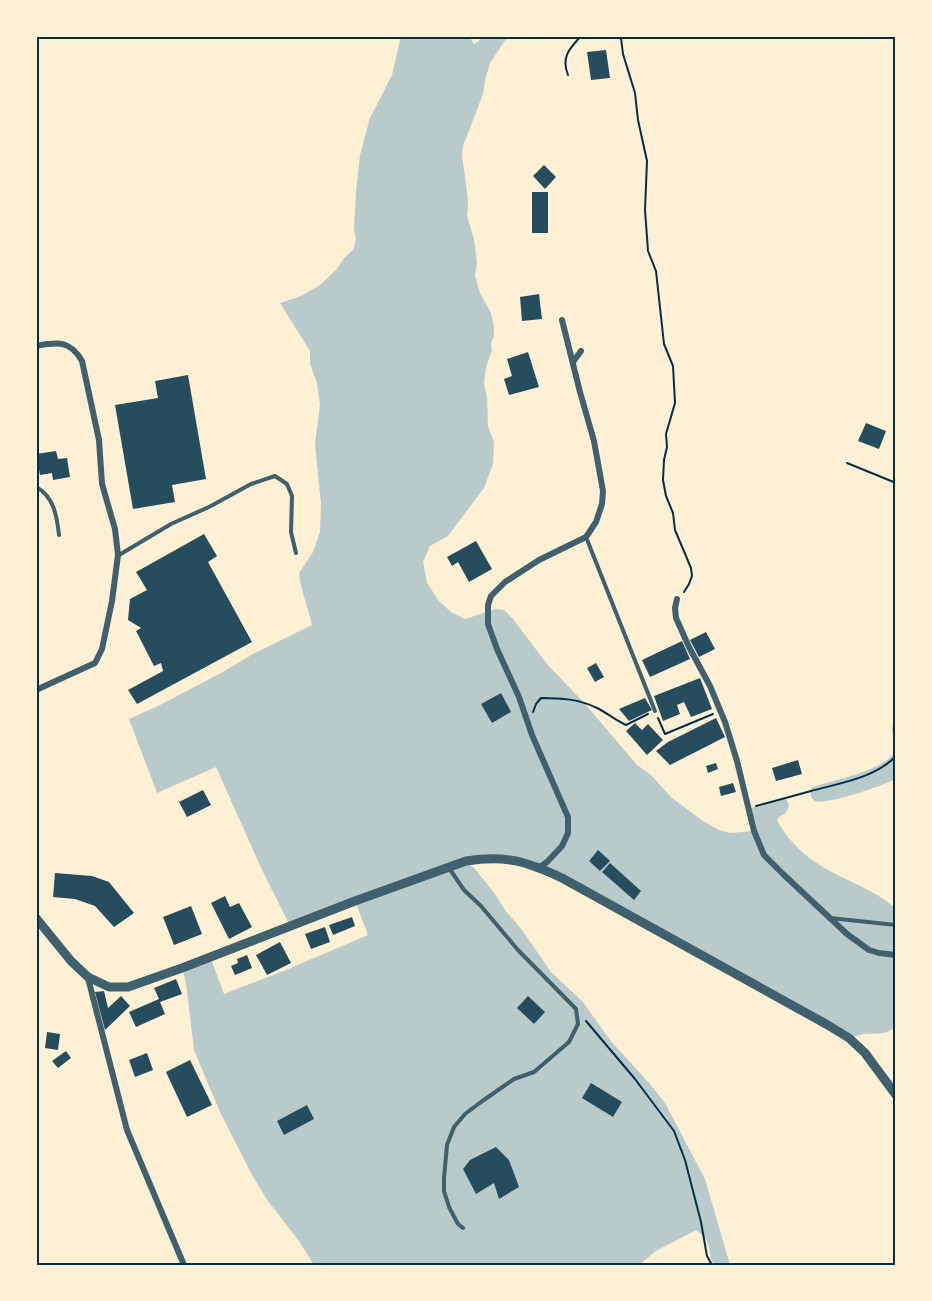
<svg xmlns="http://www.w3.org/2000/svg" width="932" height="1301" viewBox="0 0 932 1301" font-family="'Fira Sans',sans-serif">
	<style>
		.green { fill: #b9caca }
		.building { fill: #264d5e }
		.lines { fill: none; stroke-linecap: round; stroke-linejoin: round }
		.path { stroke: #003049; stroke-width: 2 }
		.service { stroke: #3f606c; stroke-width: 4 }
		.minor { stroke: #3f606c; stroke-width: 6 }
		.tertiary { stroke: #3f606c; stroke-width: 9 }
		.neatline { fill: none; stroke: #003049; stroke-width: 2 }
	</style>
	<rect width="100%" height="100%" fill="#fdf0d5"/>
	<!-- green -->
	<g class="green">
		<path d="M401 36H469L474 44 479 41 481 36H508L490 63 485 80 483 94 463 146 462 155 467 192 468 204 467 216 474 239 477 262 475 276 480 293 491 313 494 327V336L491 343 492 351 486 367 484 383 487 398 488 426 494 442 493 464 484 488 448 536 430 546 423 562 427 583 439 601 451 612 465 619 496 609 504 610 513 619 547 664 586 705 637 765 650 774 672 798 703 821 719 830 730 833 753 831 748 808 758 807 786 799 789 805 786 813 780 816 777 820C786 837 799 851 815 862 841 880 872 887 896 909V1025C888 1036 875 1033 864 1034 859 1035 854 1037 849 1038L826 1024 521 861 467 862 475 869 495 894 505 910 522 930 551 972 583 1002 610 1040 650 1084 665 1103 705 1179 730 1265H715C708 1258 711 1249 707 1241 704 1236 700 1233 696 1230L656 1251 639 1265H314L299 1241 268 1201 252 1175 220 1112 194 1050 186 983 182 968 210 956 224 994 286 970 368 935 355 901 290 926 262 870 216 767 157 793 129 719 160 705 221 673 253 654 312 625C308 607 301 592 299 573L313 552 320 532 321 504 315 444 320 405 317 383 310 364V351L280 303 301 296 320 285 336 270 345 257 353 250 356 240 354 229 356 191 360 155 370 118 392 75Z"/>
		<path d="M896 713V779C884 785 825 806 815 801 810 798 811 793 811 788 831 780 887 771 895 750 897 744 893 738 892 731 892 725 894 720 896 713Z"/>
	</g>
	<!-- building -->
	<g class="building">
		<path d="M606 50 610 78 591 80 587 52Z"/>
		<path d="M544 165 556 177 545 189 533 176Z"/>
		<rect x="532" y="192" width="16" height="41"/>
		<path d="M539 294 542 319 522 321 520 297Z"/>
		<path d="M528 352 539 387 509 395 504 379 512 376 507 359Z"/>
		<path d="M188 375 206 479 172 485 175 502 133 509 115 405 158 398 155 381Z"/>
		<path d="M866 423 886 431 879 449 858 441Z"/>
		<path d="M56 451 58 459 67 458 70 477 53 480 52 473 40 475 36 454Z"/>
		<path d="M204 534 217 556 208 562 252 642 137 704 128 690 163 671 161 663 154 666 136 631 141 628 128 620 130 599 147 590 136 572Z"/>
		<path d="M476 541 492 569 469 582 458 562 452 566 447 557Z"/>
		<path d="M706 632 715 649 699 657 690 640Z"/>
		<path d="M682 641 690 659 650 677 642 660Z"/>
		<path d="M596 663 604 677 595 682 587 668Z"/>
		<path d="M700 678 712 709 691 717 684 702 677 705 680 714 663 721 654 696Z"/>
		<path d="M501 693 511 712 492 723 481 704Z"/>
		<path d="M645 698 652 710 629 721 619 709Z"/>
		<path d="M716 718 725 737 670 765 656 751 668 742Z"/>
		<path d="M635 723 642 730 648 724 663 740 647 755 626 731Z"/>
		<path d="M798 760 802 774 776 781 772 768Z"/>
		<path d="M716 763 718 769 708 773 706 766Z"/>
		<path d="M733 783 736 792 721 796 719 787Z"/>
		<path d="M203 790 211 805 187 817 179 802Z"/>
		<path d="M598 850 610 861 600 871 589 861Z"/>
		<path d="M610 863 641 891 634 900 602 872Z"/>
		<path d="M55 873 92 876 109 882 134 913 114 927 95 906 75 899 53 897Z"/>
		<path d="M225 896 230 907 239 903 252 927 229 939 211 903Z"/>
		<path d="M191 906 202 934 174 945 163 917Z"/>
		<path d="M352 917 355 926 333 935 329 925Z"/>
		<path d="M325 927 330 942 311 949 305 934Z"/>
		<path d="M280 942 291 963 267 975 256 955Z"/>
		<path d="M247 955 252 968 235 975 231 966 238 963 237 959Z"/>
		<path d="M176 979 182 994 160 1002 165 1014 136 1027 129 1012 159 999 154 988Z"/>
		<path d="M104 991 108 1008 121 996 130 1006 105 1030 95 992Z"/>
		<path d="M528 996 545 1012 534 1024 517 1008Z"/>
		<path d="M47 1032 60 1034 58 1050 45 1048Z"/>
		<path d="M66 1051 71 1058 58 1068 52 1061Z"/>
		<path d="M147 1053 153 1070 135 1077 129 1060Z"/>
		<path d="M190 1060 212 1105 187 1117 166 1072Z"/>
		<path d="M591 1083 622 1102 613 1117 582 1098Z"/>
		<path d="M307 1105 314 1119 284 1135 277 1121Z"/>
		<path d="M496 1147 509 1160 519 1187 499 1199 494 1183 476 1194 463 1169 470 1160Z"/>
	</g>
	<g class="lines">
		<!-- path -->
		<g class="path">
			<path d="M623 36 621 38 623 54 635 93 638 120 647 161 645 210 648 251 656 271 664 344 673 366 675 403 666 434 667 447 664 460 663 480 666 496 673 513 675 530 691 568 692 576 689 584 684 592"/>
			<path d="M568 75C561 57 569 49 581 36"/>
			<path d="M847 463 896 483"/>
			<path d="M533 712 536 704 541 698C561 698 579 699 597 708 607 713 615 720 626 725L648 714"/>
			<path d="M658 718 665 734 713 714"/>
			<path d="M756 806C775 801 793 796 811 791 840 783 875 778 896 756"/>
			<path d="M586 1021 635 1079 674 1131 685 1160 701 1222 707 1256 712 1265"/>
		</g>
		<!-- service -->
		<g class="service">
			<path d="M36 487C54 496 57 517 59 535"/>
			<path d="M586 537 655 711"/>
			<path d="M119 555 171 524 209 507 251 484 275 476 287 484 292 496 291 532 296 553"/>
			<path d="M449 868 464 890 481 906 518 950 576 1009 578 1024 569 1042 534 1072 514 1079 481 1102 465 1114 454 1127 447 1145 444 1178V1191L449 1207 458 1224 463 1228"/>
			<path d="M830 918 896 925"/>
		</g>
		<!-- minor -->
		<g class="minor">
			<path d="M36 346C58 342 70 340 82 361L99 440 102 484 115 529 118 555 112 601 102 649 95 663 36 690"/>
			<path d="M573 362 581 351"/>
			<path d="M677 599 675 608 676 618 689 647 710 686 725 722 737 761 754 831 764 855 783 874 847 934 869 950 879 953 896 955"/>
			<path d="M540 867 547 862 562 846 568 833V817L532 735 519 697 497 649 488 624V605L491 596 505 582 539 560 586 537 596 522 602 504 603 491 594 441 580 392 562 320"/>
			<path d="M88 978 127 1130 184 1265"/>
		</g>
		<!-- tertiary -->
		<path class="tertiary" d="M36 918 71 961 88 977 109 987H128L182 968 355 901 466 861C506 855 526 861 562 878L826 1024 849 1038 865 1053 896 1095"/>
	</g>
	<!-- border -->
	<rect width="932" height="1301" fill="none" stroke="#fdf0d5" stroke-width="75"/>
	<rect x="38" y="38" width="856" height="1226" class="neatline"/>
</svg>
